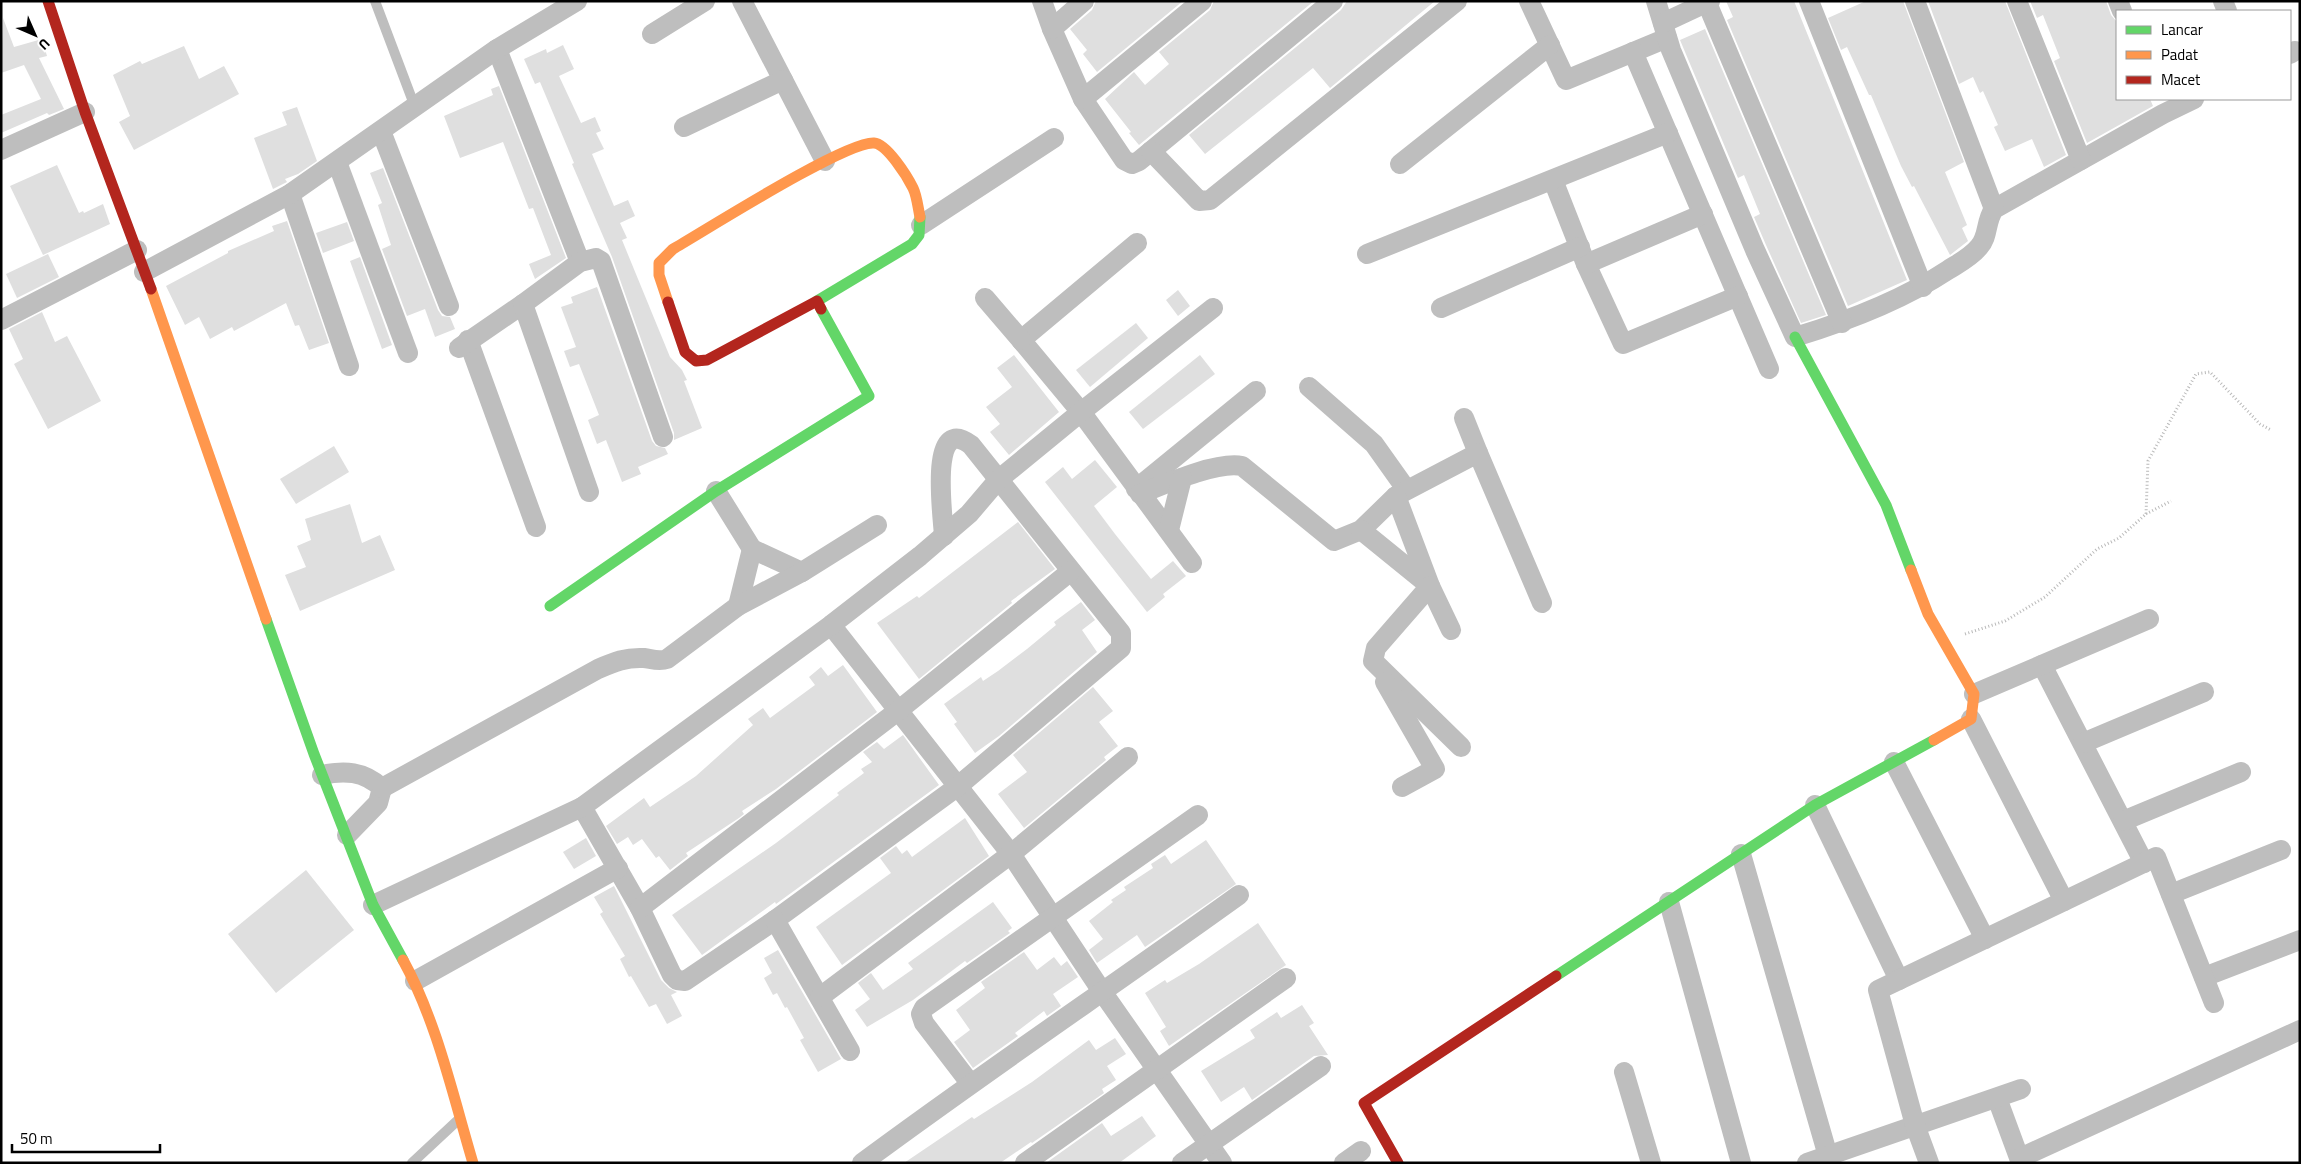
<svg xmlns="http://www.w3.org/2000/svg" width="2301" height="1164" viewBox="0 0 2301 1164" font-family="'Titillium Web',sans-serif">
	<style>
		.building { fill: #dfdfdf }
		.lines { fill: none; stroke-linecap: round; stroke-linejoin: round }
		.path { stroke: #b9b9b9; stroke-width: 3; stroke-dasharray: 1 2.5; stroke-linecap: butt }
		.lane { stroke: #bebebe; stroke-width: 10 }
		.street { stroke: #bebebe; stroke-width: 20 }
		.fast { stroke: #63d668; stroke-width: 11 }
		.slow { stroke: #ff974d; stroke-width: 11 }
		.jam { stroke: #b3261e; stroke-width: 11 }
	</style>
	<rect width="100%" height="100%" fill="#fff"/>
	<!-- building -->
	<g class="building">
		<path d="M1096 1H1183L1097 72 1083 54 1087 50 1070 29 1092 10Z"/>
		<path d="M1214 1H1314L1139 145 1129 133 1131 132 1105 99 1134 72 1145 85 1169 64 1159 52 1210 10Z"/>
		<path d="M1347 1H1435L1330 88 1313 68 1205 154 1189 135 1341 10Z"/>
		<path d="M1726 1H1794L1907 280 1848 306 1727 20 1733 17Z"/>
		<path d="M1866 1H1903L1964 162 1945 172 1967 225 1962 228 1968 241 1950 255 1914 186 1912 187 1901 166 1871 95H1869L1847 47 1841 50 1828 18Z"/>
		<path d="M1928 1H2005L2066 155 2044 167 2032 139 2005 151 1994 127 1998 125 1983 91 1980 93 1973 77 1959 84Z"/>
		<path d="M2030 1H2106L2111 15 2117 22V99H2150L2153 106 2087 143 2054 61 2060 58 2043 15 2037 18Z"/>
		<path d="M3 18 14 47 42 39 47 56 39 58 64 109 49 115 47 113 1 133V115L41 99 24 65 1 73Z"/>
		<path d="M1705 29 1826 315 1801 323 1766 245 1754 217 1760 214 1744 175 1738 178 1680 40Z"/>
		<path d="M563 45 574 69 559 76 581 123 595 117 601 131 596 133 604 149 592 154 614 206 628 200 635 216 620 223 627 238 622 240 670 357 682 370 687 380 684 381 702 428 674 440V433L612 257 572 164 574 163 540 82 535 84 524 59 546 49 547 53Z"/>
		<path d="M184 46 199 79 224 66 239 94 134 150 119 122 130 116 113 75 140 61 142 64Z"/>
		<path d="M499 86 566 258 535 279 529 264 551 255 533 208 529 209 503 142 460 158 444 116 493 95 491 89Z"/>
		<path d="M297 107 317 161 298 174 285 179 287 182 273 189 254 138 287 125 282 112Z"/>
		<path d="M57 165 79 213 83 211 84 213 103 204 110 224 43 255 10 186Z"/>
		<path d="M383 168 438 310 442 316 450 317 455 329 435 337 425 309 407 316 382 249 391 245 378 205 382 203 370 173Z"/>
		<path d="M287 221 329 343 309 350 299 325 295 326 286 303 234 331 232 327 210 339 199 317 185 325 166 286 228 253V251L274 231 272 226Z"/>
		<path d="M347 222 354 241 323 253 316 233Z"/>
		<path d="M48 254 59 277 17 298 6 274Z"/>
		<path d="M360 257 392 345 382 349 350 261Z"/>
		<path d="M597 287 652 441 656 446 665 448 668 454 638 467 641 474 622 482 606 440 597 444 588 420 599 415 579 364 570 367 564 351 576 347 561 307 573 303 571 297Z"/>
		<path d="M1178 290 1190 306 1178 316 1166 300Z"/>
		<path d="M42 312 55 342 67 336 101 401 48 429 14 364 23 359 9 329Z"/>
		<path d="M1136 323 1148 338 1090 387 1076 370Z"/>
		<path d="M1014 355 1059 412 1009 455 990 432 1000 424 986 407 1012 387 997 368Z"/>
		<path d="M1200 355 1215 374 1143 429 1129 412Z"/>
		<path d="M334 446 349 472 296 504 280 479Z"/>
		<path d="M1095 460 1117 487 1094 506 1115 534 1151 579 1173 561 1186 576 1163 594 1165 597 1147 612 1045 482 1063 467 1072 479Z"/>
		<path d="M350 504 362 543 380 535 395 570 300 611 285 575 306 567 297 546 311 540 305 519Z"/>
		<path d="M1018 522 1055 569 1011 601 1012 603 919 679 877 623 917 596 919 598Z"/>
		<path d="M1081 602 1095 620 1082 630 1097 652 999 736 975 753 954 724 957 722 944 704 981 677 983 681 998 671 1027 649 1056 625 1054 622Z"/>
		<path d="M843 665 877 712 776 789 742 811 744 814 739 818 686 853 688 856 670 870 659 856 656 858 642 839 633 845 628 837 617 844 606 826 644 798 650 807 696 776 753 725 748 719 763 708 770 718 815 685 809 677 821 667 828 676Z"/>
		<path d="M1093 687 1113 711 1099 722 1118 746 1104 757 1106 760 1024 828 998 794 1027 772 1013 755Z"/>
		<path d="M903 735 939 785 776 904 775 902 702 955 672 915 776 843 839 795 837 793 864 773 861 769 872 762 863 752 877 742 884 749Z"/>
		<path d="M965 818 989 856 842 965 816 927 891 873 880 858 896 846 902 854 907 850 912 857Z"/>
		<path d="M586 838 596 856 574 869 563 852Z"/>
		<path d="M1206 840 1236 884 1145 947 1137 935 1097 963 1089 950 1103 939 1089 921 1113 902 1111 900 1126 890 1124 887 1153 868 1151 864 1165 855 1171 864Z"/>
		<path d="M306 870 354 930 276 993 228 934Z"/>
		<path d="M614 886 661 980 669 988 677 992 671 995 682 1016 667 1024 656 1004 649 1007 631 976 629 977 620 959 625 956 600 914 603 912 594 897Z"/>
		<path d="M993 902 1012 928 1008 931 1010 933 967 963 965 961 913 1000 867 1027 855 1010 870 999 858 983 871 973 883 990 913 969 908 963Z"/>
		<path d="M1258 923 1286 965 1169 1046 1160 1031 1166 1027 1145 993 1165 980 1167 983 1199 964Z"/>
		<path d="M778 950 841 1059 818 1072 800 1040 804 1038 787 1007 785 1008 777 993 773 995 764 978 772 973 764 958Z"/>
		<path d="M1024 952 1037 970 1054 957 1061 966 1067 961 1078 977 1053 994 1061 1006 1047 1016 1044 1011 1015 1033 1018 1036 973 1068 954 1042 970 1030 956 1010 985 988 981 982Z"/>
		<path d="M1302 1005 1314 1023 1309 1026 1328 1055 1314 1056 1252 1100 1244 1087 1221 1102 1201 1071 1255 1038 1250 1030 1277 1012 1281 1018Z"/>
		<path d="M1115 1038 1126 1054 1107 1066 1116 1080 1102 1089 1104 1093 1032 1143 1031 1142 1000 1163H904L972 1117 974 1119 1032 1082 1089 1040 1096 1050Z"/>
		<path d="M1142 1116 1156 1136 1119 1163H1046L1102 1123 1111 1136Z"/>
	</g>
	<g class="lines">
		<!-- path -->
		<g class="path">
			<path d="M2146 514 2171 501"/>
			<path d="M1965 634 2005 621 2045 597 2097 549 2119 538 2146 514 2148 461 2196 374 2210 372 2260 424 2271 430"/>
		</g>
		<!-- lane -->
		<g class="lane">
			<path d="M375 1 415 107"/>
			<path d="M412 1163 457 1121"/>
		</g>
		<!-- street -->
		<g class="street">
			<path d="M742 1 825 161"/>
			<path d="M1042 1 1052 29 1083 99 1124 160 1132 164 1139 161 1333 1"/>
			<path d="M1529 1 1566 80 1667 38"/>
			<path d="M1656 1 1671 50 1755 250 1795 337C1848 321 1901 301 1948 270 1959 263 1971 257 1979 247 1989 236 1985 222 1994 209L2163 114 2194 99"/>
			<path d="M1809 1 1923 287"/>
			<path d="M1915 1 1994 209"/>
			<path d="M2017 1 2081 160"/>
			<path d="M2118 1 2122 11"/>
			<path d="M2223 1 2227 11"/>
			<path d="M1707 3 1842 323"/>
			<path d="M1663 23 1710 1"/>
			<path d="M1052 29 1084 1"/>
			<path d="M652 34 705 1"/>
			<path d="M497 49 580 262"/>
			<path d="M1633 52 1769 369"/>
			<path d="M2290 54 2295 51"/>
			<path d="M1083 99 1202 1"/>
			<path d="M684 127 783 80"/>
			<path d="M381 131 449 306"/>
			<path d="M1 150 85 112"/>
			<path d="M1151 151 1199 201 1210 200 1457 1"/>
			<path d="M337 162 408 353"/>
			<path d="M1400 164 1550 45"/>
			<path d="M1553 180 1586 264 1623 344 1738 296"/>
			<path d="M290 194 349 366"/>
			<path d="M921 225 1054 138"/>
			<path d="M1137 243 1021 340 1081 412 1192 563"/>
			<path d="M1367 254 1668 133"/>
			<path d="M1586 264 1703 214"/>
			<path d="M144 272 290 194 497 49 577 1"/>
			<path d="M985 298 1021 340"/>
			<path d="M1441 308 1580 247"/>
			<path d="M1 320 137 250"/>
			<path d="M468 340 536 527"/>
			<path d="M459 348 523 304"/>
			<path d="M1309 387 1374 444 1406 489"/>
			<path d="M1464 418 1478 453"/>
			<path d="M1136 489 1256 391"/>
			<path d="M716 491 752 549"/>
			<path d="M589 492 523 304 580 262 596 258 601 261 663 437"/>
			<path d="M1140 494C1165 484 1217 461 1242 466L1334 541 1361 530 1396 496 1478 453 1542 603"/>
			<path d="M1169 530 1182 478"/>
			<path d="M1361 530 1430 586 1396 496"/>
			<path d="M738 606 752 549 802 572"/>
			<path d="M831 625 1011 854 1103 993 1222 1163"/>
			<path d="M1451 630 1430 586 1376 648 1373 661 1461 747"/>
			<path d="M2042 665 2144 863"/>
			<path d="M1385 682 1435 769 1402 787"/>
			<path d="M1974 694 2149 619"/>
			<path d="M1971 719 2064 901"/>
			<path d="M2083 743 2204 692"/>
			<path d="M1894 762 1985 939"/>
			<path d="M322 775C344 770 364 771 382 788L378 803 347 835"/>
			<path d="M382 788 598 669C614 662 626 657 644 658 652 659 659 662 667 659L738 606 802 572 877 525"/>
			<path d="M1815 805 1899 980"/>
			<path d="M582 807 640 908 672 975 677 980 685 981 775 920 957 787 1121 648V633L971 445C928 412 943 517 944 536"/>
			<path d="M2123 821 2241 772"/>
			<path d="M1741 854 1830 1163"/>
			<path d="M2171 894 2281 850"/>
			<path d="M1669 902 1741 1163"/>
			<path d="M373 905 582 807 831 625 920 556 969 514 998 480 1081 412 1213 308"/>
			<path d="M640 908 899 710 1071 571"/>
			<path d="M775 920 850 1051"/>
			<path d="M2204 977 2300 940"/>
			<path d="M415 981 618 868"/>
			<path d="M820 997 1011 854 1128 757"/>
			<path d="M1624 1072 1651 1163"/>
			<path d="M970 1083 924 1023 921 1014 924 1008 1198 815"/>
			<path d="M1997 1098 2021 1163"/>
			<path d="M2020 1158 2300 1030"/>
			<path d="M862 1163C986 1071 1114 985 1239 895"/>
			<path d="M1025 1163 1286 978"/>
			<path d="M1182 1163 1321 1066"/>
			<path d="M1344 1163 1361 1151"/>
			<path d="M1807 1163 2021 1089"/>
			<path d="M1929 1163 1915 1125 1878 990 2156 857 2214 1003"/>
		</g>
		<!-- fast -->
		<g class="fast">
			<path d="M817 301 912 244 919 235 920 217"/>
			<path d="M1795 337 1886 505 1911 570"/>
			<path d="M550 606 716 491 869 396 821 309"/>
			<path d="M266 619 314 754 373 905 403 960"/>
			<path d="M1556 976 1815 805 1934 740"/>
		</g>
		<!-- slow -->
		<g class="slow">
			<path d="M151 289 266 619"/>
			<path d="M668 302 659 275V263L673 249C706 230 846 141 874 143 887 144 907 176 913 188 917 196 918 208 920 217"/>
			<path d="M1911 570 1928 614 1974 694 1971 719 1934 740"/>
			<path d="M403 960C437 1022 453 1096 473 1163"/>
		</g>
		<!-- jam -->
		<g class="jam">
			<path d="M48 1 85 112 151 289"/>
			<path d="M668 302 685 352 696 361 707 360 817 301 821 309"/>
			<path d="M1398 1163 1364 1103 1556 976"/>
		</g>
	</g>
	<!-- border -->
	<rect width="2301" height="1164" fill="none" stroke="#000000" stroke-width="5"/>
	<!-- legend -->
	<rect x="2116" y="10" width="175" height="90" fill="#ffffff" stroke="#999999"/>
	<rect x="2126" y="26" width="25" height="8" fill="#63d668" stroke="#999999"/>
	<text x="2161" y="35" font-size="15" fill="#000000">Lancar</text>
	<rect x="2126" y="51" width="25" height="8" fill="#ff974d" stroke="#999999"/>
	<text x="2161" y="60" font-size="15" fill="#000000">Padat</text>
	<rect x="2126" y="76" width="25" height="8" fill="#b3261e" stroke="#999999"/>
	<text x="2161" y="85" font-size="15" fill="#000000">Macet</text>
	<!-- north arrow -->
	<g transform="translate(35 35) rotate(135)" stroke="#ffffff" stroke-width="4" paint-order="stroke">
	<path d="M0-4L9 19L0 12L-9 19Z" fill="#000000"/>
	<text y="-8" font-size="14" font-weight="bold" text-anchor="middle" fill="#000000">U</text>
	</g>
	<!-- scale -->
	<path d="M12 1144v8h148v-8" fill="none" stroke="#000000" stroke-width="2.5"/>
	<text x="20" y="1144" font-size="15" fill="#000000" stroke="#ffffff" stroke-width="4" paint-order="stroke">50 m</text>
</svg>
